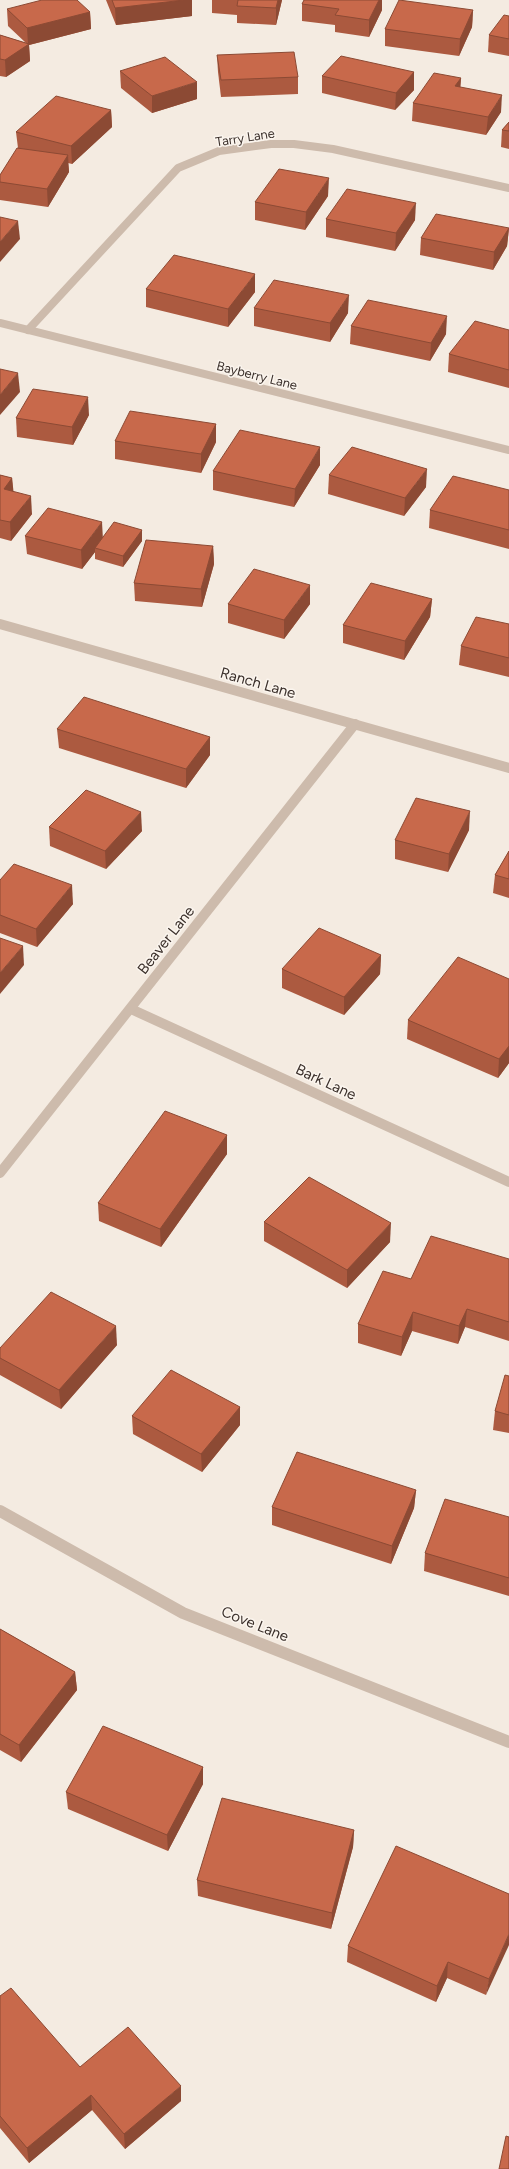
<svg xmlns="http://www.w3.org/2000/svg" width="509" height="2169" viewBox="0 0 509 2169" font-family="Figtree,sans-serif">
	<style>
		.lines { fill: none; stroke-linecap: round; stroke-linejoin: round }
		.minor-far2 { stroke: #cdbbac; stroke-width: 8 }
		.minor-far1 { stroke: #cdbbac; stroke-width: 10 }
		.minor { stroke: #cdbbac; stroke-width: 12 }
		.wall { fill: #ac5a40 }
		.shaded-wall { fill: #8c4a34 }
		.building { fill: #c8694b; stroke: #8c4a34 }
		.labels { text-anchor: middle; stroke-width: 3; stroke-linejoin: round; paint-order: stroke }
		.far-street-label { font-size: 13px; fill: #3b302b; stroke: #fbf5ee }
		.street-label { font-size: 15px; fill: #3b302b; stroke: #fbf5ee }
	</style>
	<rect width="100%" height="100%" fill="#f4ebe1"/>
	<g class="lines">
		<!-- minor-far2 -->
		<g class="minor-far2">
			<path d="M0 323 509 450"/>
			<path d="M28 330 178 168 219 151 271 144H294L333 149 509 188"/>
		</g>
		<!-- minor-far1 -->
		<g class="minor-far1">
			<path d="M0 624 509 768"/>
			<path d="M131 1009 509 1182"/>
			<path d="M0 1173 355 724"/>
		</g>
		<!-- minor -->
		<path class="minor" d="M0 1511 183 1613 509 1742"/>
	</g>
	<!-- wall -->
	<g class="wall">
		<path d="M106 0H192V16L116 25Z"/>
		<path d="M212 0H282L276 25 237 23V15L212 13Z"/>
		<path d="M304 0H382V10L369 37 335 32V25L302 21V4Z"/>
		<path d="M7 9 90 12 91 29 29 45 30 61 6 77 0 76V35L26 43 8 26Z"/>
		<path d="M473 10 472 27 459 56 385 46V29Z"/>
		<path d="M509 16V56L488 52 489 35Z"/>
		<path d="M217 55 298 77V94L221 97 218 72Z"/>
		<path d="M120 71 197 99 152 113 121 88Z"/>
		<path d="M414 72V90L395 110 322 93V76Z"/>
		<path d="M461 78 460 87 501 112 486 135 412 121 413 103Z"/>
		<path d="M111 110 112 127 72 164 68 163 69 172 48 207 0 200V175L18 148 16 132Z"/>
		<path d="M509 122V149L501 147 502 130Z"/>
		<path d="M328 196 305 230 255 220V202Z"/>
		<path d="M326 219 415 220 395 251 326 237Z"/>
		<path d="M509 228 507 246 493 270 420 255 421 238Z"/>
		<path d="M146 289 255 292 228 327 146 307Z"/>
		<path d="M254 308 348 313 330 342 254 326Z"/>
		<path d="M351 326 446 334 430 361 350 344Z"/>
		<path d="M509 330V388L448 372 449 354Z"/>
		<path d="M89 415 73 445 17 437 16 418Z"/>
		<path d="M216 424V442L201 473 115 459V441Z"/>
		<path d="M320 465 294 507 213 490V471Z"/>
		<path d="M0 475 12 478 13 491 32 514 11 541 0 538Z"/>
		<path d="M329 475 426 487 404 516 328 494Z"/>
		<path d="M509 490V549L429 528 430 510Z"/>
		<path d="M142 530V541L123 567 95 559V552L82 569 27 554 25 536 103 537Z"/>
		<path d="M213 546 214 564 202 607 135 601 134 583Z"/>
		<path d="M432 599 430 617 404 660 343 643V625Z"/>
		<path d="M228 604H310L284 639 228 623Z"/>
		<path d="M509 624V677L459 665 461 646Z"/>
		<path d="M57 729 210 737V755L186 788 59 748Z"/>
		<path d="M49 827 142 831 106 869 50 846Z"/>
		<path d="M469 830 448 872 395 859V840Z"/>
		<path d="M509 851V898L493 893 495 875Z"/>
		<path d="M0 880 73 904 37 947 0 933Z"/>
		<path d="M381 955 380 974 344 1015 282 988V969Z"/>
		<path d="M509 979V1063L498 1078 407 1039 408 1020Z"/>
		<path d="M227 1135V1154L161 1247 99 1221 98 1203Z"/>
		<path d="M264 1222 390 1242 347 1288 264 1241Z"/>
		<path d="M509 1259V1341L465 1327 458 1344 412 1331 401 1356 358 1343V1324L411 1279Z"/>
		<path d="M117 1345 61 1409 0 1375V1348Z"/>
		<path d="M509 1376V1433L493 1430 495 1411Z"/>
		<path d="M240 1407V1425L202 1472 133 1434 132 1416Z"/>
		<path d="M416 1490 414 1508 391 1564 272 1525V1507Z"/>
		<path d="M509 1517V1596L424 1571 425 1553Z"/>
		<path d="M0 1629 75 1672 77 1690 21 1762 0 1750Z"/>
		<path d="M203 1767V1784L168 1851 68 1809 66 1792Z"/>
		<path d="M354 1830 353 1847 331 1929 198 1896 197 1880Z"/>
		<path d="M509 1894 486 1995 447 1978 436 2002 347 1962 348 1946Z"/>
		<path d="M0 1996 80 2067 181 2101 125 2149 92 2110 29 2163 0 2128Z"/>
	</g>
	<!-- shaded-wall -->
	<g class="shaded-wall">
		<path d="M184 0H192V16L116 25 115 8Z"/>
		<path d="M278 0H282L276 25V8Z"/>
		<path d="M379 0H382V10L369 37V20Z"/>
		<path d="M473 10 472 27 459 56 460 39Z"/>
		<path d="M90 12 91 29 29 45 30 61 6 77 5 60 28 44 27 28Z"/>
		<path d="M414 72V90L395 110 396 93Z"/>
		<path d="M461 78 460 95 455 86Z"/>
		<path d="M197 82V99L152 113V96Z"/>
		<path d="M502 95 501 112 486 135 488 117Z"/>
		<path d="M111 110 112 127 72 164 71 146Z"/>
		<path d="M68 155 69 172 48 207 47 189Z"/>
		<path d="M329 178 328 196 305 230 306 212Z"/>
		<path d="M416 203 415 220 395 251 396 233Z"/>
		<path d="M18 221 20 239 0 262V242Z"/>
		<path d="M509 228 507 246 493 270 494 252Z"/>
		<path d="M255 274V292L228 327V309Z"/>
		<path d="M349 295 348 313 330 342V323Z"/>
		<path d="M447 316 446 334 430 361 431 343Z"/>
		<path d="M18 373 20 392 0 415V395Z"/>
		<path d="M88 397 89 415 73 445 72 427Z"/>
		<path d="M216 424V442L201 473V454Z"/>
		<path d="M320 447V465L294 507 295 489Z"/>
		<path d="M427 469 426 487 404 516 405 498Z"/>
		<path d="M12 478 14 496 4 489Z"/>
		<path d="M31 496 32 514 11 541 10 522Z"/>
		<path d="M102 522 103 540 95 548V552L82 569 81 550Z"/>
		<path d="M142 530V541L123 567V556Z"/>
		<path d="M213 546 214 564 202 607 201 589Z"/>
		<path d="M310 585V604L284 639V620Z"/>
		<path d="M432 599 430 617 404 660 405 641Z"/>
		<path d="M210 737V755L186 788V769Z"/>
		<path d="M470 811 469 830 448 872 449 854Z"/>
		<path d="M141 812 142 831 106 869 105 851Z"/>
		<path d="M72 885 73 904 37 947 36 929Z"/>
		<path d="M23 946 24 965 0 994V973Z"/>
		<path d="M381 955 380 974 344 1015V997Z"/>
		<path d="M509 1046V1063L498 1078 499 1059Z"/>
		<path d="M227 1135V1154L161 1247 160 1229Z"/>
		<path d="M391 1223 390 1242 347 1288V1270Z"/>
		<path d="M467 1309 465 1327 458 1344 459 1326Z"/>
		<path d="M413 1312 412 1331 401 1356 402 1337Z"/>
		<path d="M116 1326 117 1345 61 1409 59 1390Z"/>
		<path d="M240 1407V1425L202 1472 201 1454Z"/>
		<path d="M416 1490 414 1508 391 1564 392 1546Z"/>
		<path d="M75 1672 77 1690 21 1762 19 1745Z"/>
		<path d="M203 1767V1784L168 1851 167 1835Z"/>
		<path d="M354 1830 353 1847 331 1929 332 1913Z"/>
		<path d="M509 1934V1945L486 1995 489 1979Z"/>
		<path d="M448 1962 447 1978 436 2002 437 1986Z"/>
		<path d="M181 2086V2101L125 2149 124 2134Z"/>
		<path d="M91 2095 92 2110 29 2163 27 2148Z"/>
	</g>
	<!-- building -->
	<g class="building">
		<path d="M42 0H77L90 12 27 28 7 9Z"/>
		<path d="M112 0H184L115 8Z"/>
		<path d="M238 0H278L276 8 237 6Z"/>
		<path d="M304 0H379L369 20 335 15 339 9 302 4Z"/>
		<path d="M399 0 473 10 460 39 385 29Z"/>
		<path d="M504 15 509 16V39L489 35Z"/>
		<path d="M0 35 29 44 5 60 0 59Z"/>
		<path d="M294 52 298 77 221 80 217 55Z"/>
		<path d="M341 56 414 72 396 93 322 76Z"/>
		<path d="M165 57 197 82 152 96 120 71Z"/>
		<path d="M434 73 461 78 455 86 502 95 488 117 413 103Z"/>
		<path d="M56 96 111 110 71 146 16 132Z"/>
		<path d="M509 122V131L502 130Z"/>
		<path d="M17 148 68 155 47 189 0 182V175Z"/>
		<path d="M279 169 329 178 306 212 255 202Z"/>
		<path d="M347 189 416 203 396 233 326 219Z"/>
		<path d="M436 214 509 228 494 252 421 238Z"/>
		<path d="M0 217 18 221 0 242Z"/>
		<path d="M174 255 255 274 228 309 146 289Z"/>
		<path d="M274 280 349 295 330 323 254 308Z"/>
		<path d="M368 300 447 316 431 343 351 326Z"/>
		<path d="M475 321 509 330V370L449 354Z"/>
		<path d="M0 369 18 373 0 395Z"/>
		<path d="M33 389 88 397 72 427 16 418Z"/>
		<path d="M130 411 216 424 201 454 115 441Z"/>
		<path d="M240 430 320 447 295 489 213 471Z"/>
		<path d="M352 447 427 469 405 498 329 475Z"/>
		<path d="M0 475 12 478 4 489 31 496 10 522 0 520Z"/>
		<path d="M453 476 509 490V530L430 510Z"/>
		<path d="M48 508 102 522 81 550 25 536Z"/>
		<path d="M114 522 142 530 123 556 95 548Z"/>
		<path d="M146 540 213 546 201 589 134 583Z"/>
		<path d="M254 569 310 585 284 620 228 604Z"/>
		<path d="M371 583 432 599 405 641 343 625Z"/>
		<path d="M476 617 509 624V658L461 646Z"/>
		<path d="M84 697 210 737 186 769 57 729Z"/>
		<path d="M86 790 141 812 105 851 49 827Z"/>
		<path d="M416 798 470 811 449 854 395 840Z"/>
		<path d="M509 851V879L495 875Z"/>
		<path d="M14 864 72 885 36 929 0 915V880Z"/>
		<path d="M319 928 381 955 344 997 282 969Z"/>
		<path d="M0 938 23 946 0 973Z"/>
		<path d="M458 957 509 979V1046L499 1059 408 1020Z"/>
		<path d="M165 1111 227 1135 160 1229 98 1203Z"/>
		<path d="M309 1177 391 1223 347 1270 264 1222Z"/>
		<path d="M431 1236 509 1259V1322L467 1309 459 1326 413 1312 402 1337 358 1324 383 1271 411 1279Z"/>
		<path d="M51 1292 116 1326 59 1390 0 1358V1348Z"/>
		<path d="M171 1370 240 1407 201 1454 132 1416Z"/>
		<path d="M505 1375 509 1376V1415L495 1411Z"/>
		<path d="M297 1452 416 1490 392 1546 272 1507Z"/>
		<path d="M445 1499 509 1517V1578L425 1553Z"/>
		<path d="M0 1629 75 1672 19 1745 0 1734Z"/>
		<path d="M103 1726 203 1767 167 1835 66 1792Z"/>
		<path d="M222 1798 354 1830 332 1913 197 1880Z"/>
		<path d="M396 1846 509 1894V1934L489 1979 448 1962 437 1986 348 1946Z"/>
		<path d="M11 1988 80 2067 128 2027 181 2086 124 2134 91 2095 27 2148 0 2116V1996Z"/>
		<path d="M506 2136 509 2137V2169H499Z"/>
	</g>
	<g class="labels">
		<!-- far-street labels -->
		<g class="far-street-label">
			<text transform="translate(245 137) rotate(-9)" y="5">Tarry Lane</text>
			<text transform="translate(257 375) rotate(14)" y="5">Bayberry Lane</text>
		</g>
		<!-- street labels -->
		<g class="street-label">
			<text transform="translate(258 683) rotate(16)" y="5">Ranch Lane</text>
			<text transform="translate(166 940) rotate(-52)" y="5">Beaver Lane</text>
			<text transform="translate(326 1082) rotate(25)" y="5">Bark Lane</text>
			<text transform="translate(255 1624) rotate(22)" y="5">Cove Lane</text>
		</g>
	</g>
</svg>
